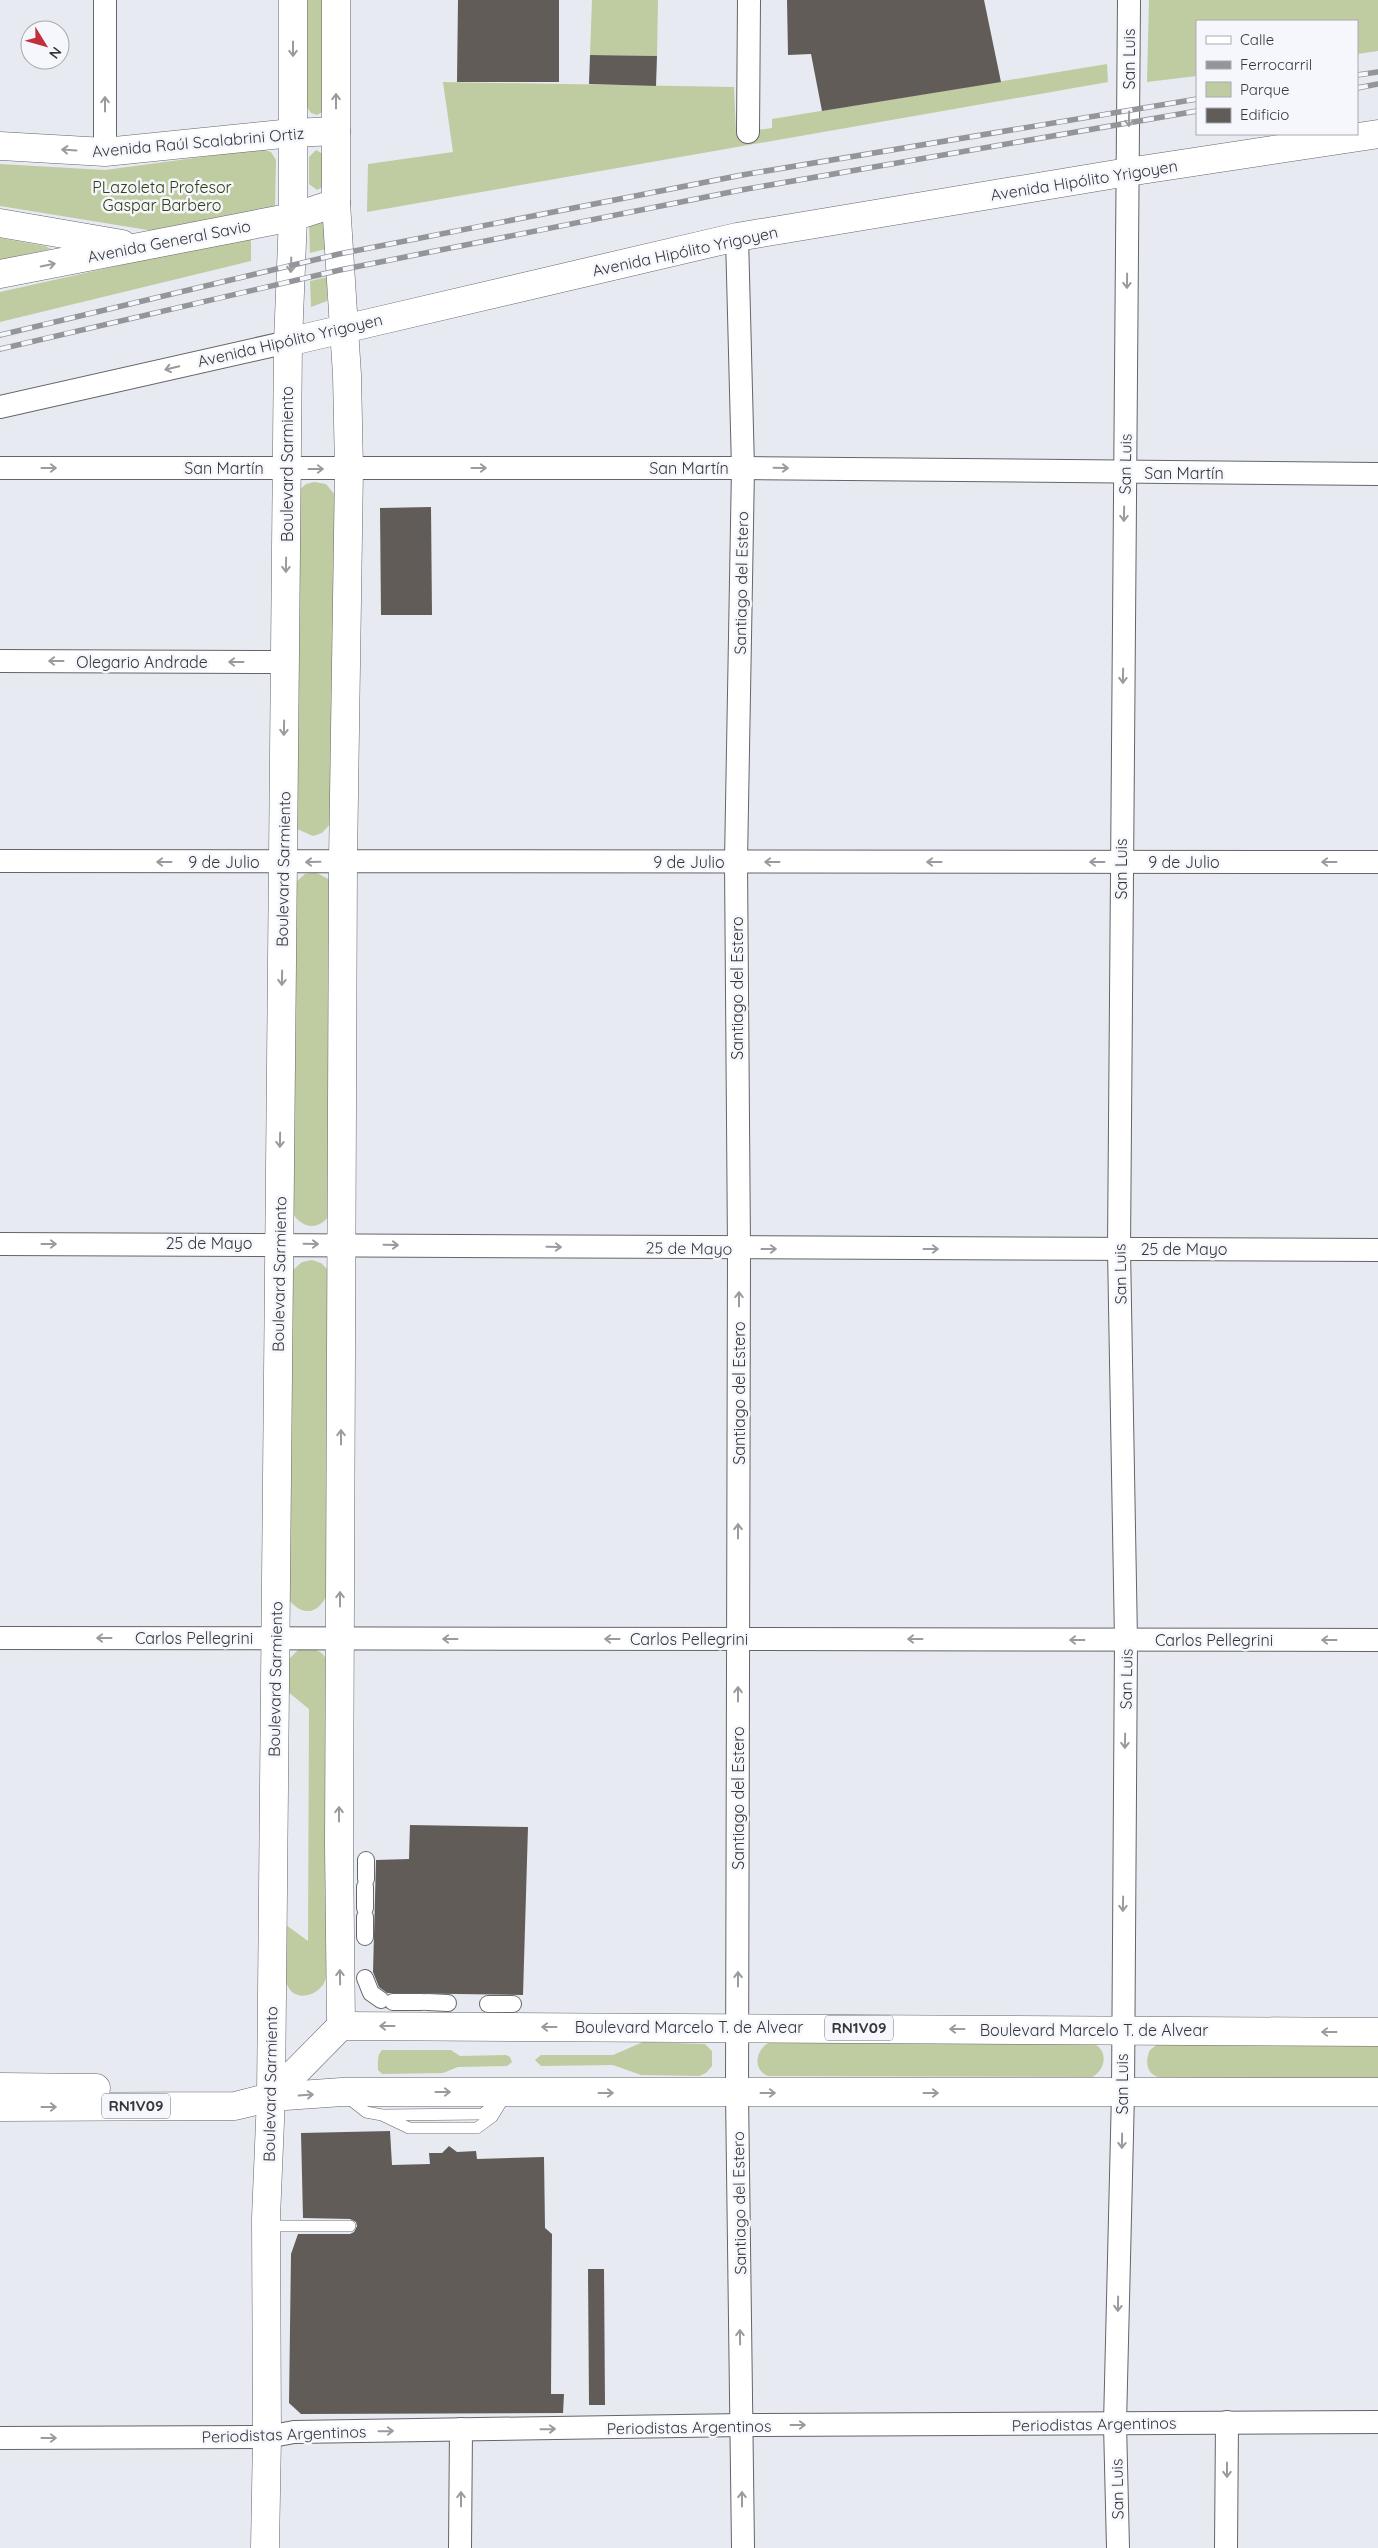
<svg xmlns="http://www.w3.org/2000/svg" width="1378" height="2548" viewBox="0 0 1378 2548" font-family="Quicksand,sans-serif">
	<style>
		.green { fill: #bfcca1 }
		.building { fill: #615c58 }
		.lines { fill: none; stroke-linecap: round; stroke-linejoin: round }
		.service-casing { stroke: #63656a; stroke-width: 12 }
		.pedestrian-casing { stroke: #63656a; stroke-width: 18 }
		.minor-casing { stroke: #63656a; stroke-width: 24 }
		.secondary-casing { stroke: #63656a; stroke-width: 29 }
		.primary-casing { stroke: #63656a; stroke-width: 29 }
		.service { stroke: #fff; stroke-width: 11 }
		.pedestrian { stroke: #fff; stroke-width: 16 }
		.minor { stroke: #fff; stroke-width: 22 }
		.secondary { stroke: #fff; stroke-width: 28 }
		.primary { stroke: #fff; stroke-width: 28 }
		.rail-casing { stroke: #939599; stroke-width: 5.5 }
		.rail { stroke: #f5f7fd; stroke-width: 4; stroke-dasharray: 11; stroke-linecap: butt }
		.oneway { stroke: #9a9b9c }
		.labels { text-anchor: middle; stroke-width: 5; stroke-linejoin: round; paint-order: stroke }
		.shield { fill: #f5f7fd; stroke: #6f7174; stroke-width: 1 }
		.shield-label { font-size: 15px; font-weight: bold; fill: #363739 }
		.street-label { font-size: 16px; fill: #363739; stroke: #f5f7fd }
		.park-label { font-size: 16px; fill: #333e0f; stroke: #f5f7fd }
	</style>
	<rect width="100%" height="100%" fill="#e7eaf0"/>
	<!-- green -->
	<g class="green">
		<path d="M307 0H325L324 111 317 115 311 113 307 107Z"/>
		<path d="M592 0H658L657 56 590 55Z"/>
		<path d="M1149 0H1378V51L1357 54V21H1197V76L1147 82Z"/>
		<path d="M1107 64 1108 82 367 212 368 164 453 152 443 82 734 87 736 133 772 128V119Z"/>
		<path d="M261 149 271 152 276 160 275 207 154 231 0 206V164L105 170Z"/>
		<path d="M316 150 323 154V187L317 190 309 184V157Z"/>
		<path d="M324 218 326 249 310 253 309 223Z"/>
		<path d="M251 236V261L0 322V292Z"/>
		<path d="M0 238 45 246 51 249 0 260Z"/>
		<path d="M327 277V301L311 307 310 281Z"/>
		<path d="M314 482 326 484 335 495 332 822 322 833 313 836 297 829 298 491 306 484Z"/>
		<path d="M315 872 330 880 328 1217C317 1231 301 1228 292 1212L296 882 305 874Z"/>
		<path d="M312 1260 321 1263 328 1270 329 1589C322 1611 306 1620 289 1600L292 1271 302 1262Z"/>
		<path d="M299 1649C314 1649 321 1648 328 1662L327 1975C323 1997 291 2005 286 1981 282 1964 286 1942 286 1925L308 1941 309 1709 287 1691 289 1659Z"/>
		<path d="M643 2042 705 2044 712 2051V2066L706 2073 699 2076 641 2075 613 2065 541 2066 535 2060 541 2055H613Z"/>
		<path d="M768 2043H1092C1109 2049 1106 2070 1092 2077L768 2076C752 2069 756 2051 768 2043Z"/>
		<path d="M1159 2043 1378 2044V2079L1158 2077C1146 2073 1145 2061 1150 2050Z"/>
		<path d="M382 2050H451L460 2056 506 2055 510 2057 512 2062 507 2066 458 2067 443 2073 382 2074 378 2070C378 2063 377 2055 382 2050Z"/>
	</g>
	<!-- building -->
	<g class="building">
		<path d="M458 0H559V82H457Z"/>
		<path d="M787 0H984L1001 82 822 111 811 54 788 55Z"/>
		<path d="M590 55 657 56 656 86 589 84Z"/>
		<path d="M431 507 432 615H381L380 508Z"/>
		<path d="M410 1825 528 1827 523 1995 387 1993 379 1987 373 1972 376 1860 409 1859Z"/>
		<path d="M390 2131 392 2165 430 2164 429 2153H442L449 2146 457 2152 476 2151 477 2159 544 2157 545 2228 552 2234 551 2394H564L563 2413 301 2414 289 2403 291 2254 298 2234H350L354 2232 357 2226 356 2222 350 2219 303 2218 301 2133Z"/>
		<path d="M588 2269H604L605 2405H589Z"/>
	</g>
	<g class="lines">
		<!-- service casing -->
		<g class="service-casing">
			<g id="service">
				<path d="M347 2097 366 2112 382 2115 409 2128H477L492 2117 507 2093"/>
				<path d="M384 2115 483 2114 498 2100"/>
				<path d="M276 2226H350"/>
			</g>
		</g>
		<!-- pedestrian casing -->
		<g class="pedestrian-casing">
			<g id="pedestrian">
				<path d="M366 1879V1860"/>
				<path d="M365 1908V1887"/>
				<path d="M365 1937V1917"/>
				<path d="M365 1978 371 1993 381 2000"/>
				<path d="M393 2002H422"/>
				<path d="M427 2002 448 2003"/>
				<path d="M488 2004H513"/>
			</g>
		</g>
		<!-- minor casing -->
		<g class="minor-casing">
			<g id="minor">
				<path d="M105 0V152"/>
				<path d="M748 132 749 0"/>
				<path d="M737 237 743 468 736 862 739 1249 737 2093 743 2548"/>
				<path d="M0 407 288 342"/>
				<path d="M0 468H743L1378 474"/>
				<path d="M0 661 285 662"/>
				<path d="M0 861 1378 862"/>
				<path d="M0 1244 1378 1250"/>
				<path d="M0 1638 1378 1640"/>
				<path d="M0 2438 267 2437 294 2432 742 2425 1378 2422"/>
				<path d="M460 2548 461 2429"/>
				<path d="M1118 2548 1115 2424 1123 2093 1126 1640 1119 1249 1129 0"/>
				<path d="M1226 2548 1227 2422"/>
			</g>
		</g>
		<!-- secondary casing -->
		<g class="secondary-casing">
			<g id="secondary">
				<path d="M336 0V203L347 375 349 469 343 861 339 1845 341 2026"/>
				<path d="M0 146 105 152 292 133 336 131"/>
				<path d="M0 223 122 244"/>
				<path d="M0 274 293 217 336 203"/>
				<path d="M288 342 737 237 1128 172 1378 134"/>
				<path d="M265 2548 267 2437 266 2218 271 2097 288 342 293 217V0"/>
			</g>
		</g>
		<!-- primary casing -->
		<g class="primary-casing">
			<g id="primary">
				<path d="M0 2087 96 2088"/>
				<path d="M271 2097 341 2026 1378 2032"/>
				<path d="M0 2107 235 2106 271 2097 342 2092H1378"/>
			</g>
		</g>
		<!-- service -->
		<use href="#service" class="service"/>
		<!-- pedestrian -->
		<use href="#pedestrian" class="pedestrian"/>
		<!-- minor -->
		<use href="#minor" class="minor"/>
		<!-- secondary -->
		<use href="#secondary" class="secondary"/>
		<!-- primary -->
		<use href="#primary" class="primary"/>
		<!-- rail casing -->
		<g class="rail-casing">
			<g id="rail">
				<path d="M1357 75 1378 72"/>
				<path d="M1357 88 1378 84"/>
				<path d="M0 335 339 254 742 175 1197 99"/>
				<path d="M0 349 340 270 741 190 1197 111"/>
			</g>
		</g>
		<!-- rail -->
		<use href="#rail" class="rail"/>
	</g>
	<!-- one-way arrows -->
	<defs><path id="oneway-shaft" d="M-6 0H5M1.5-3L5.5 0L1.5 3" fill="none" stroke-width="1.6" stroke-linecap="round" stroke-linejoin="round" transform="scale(1.25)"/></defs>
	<g class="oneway">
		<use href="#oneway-shaft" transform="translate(293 49) rotate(90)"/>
		<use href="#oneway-shaft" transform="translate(336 101) rotate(-90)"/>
		<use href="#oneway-shaft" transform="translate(105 104) rotate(-90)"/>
		<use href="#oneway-shaft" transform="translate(1129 119) rotate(91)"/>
		<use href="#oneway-shaft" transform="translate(69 150) rotate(-176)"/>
		<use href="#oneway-shaft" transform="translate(48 265) rotate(-11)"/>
		<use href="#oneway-shaft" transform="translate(291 265) rotate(92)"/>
		<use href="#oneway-shaft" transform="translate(1127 281) rotate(91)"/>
		<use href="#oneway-shaft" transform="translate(172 368) rotate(167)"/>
		<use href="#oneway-shaft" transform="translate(49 468)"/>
		<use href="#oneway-shaft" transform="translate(479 468)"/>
		<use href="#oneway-shaft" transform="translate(781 468) rotate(1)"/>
		<use href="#oneway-shaft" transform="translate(316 469)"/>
		<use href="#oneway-shaft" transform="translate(1124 514) rotate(91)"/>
		<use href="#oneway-shaft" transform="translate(286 565) rotate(91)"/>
		<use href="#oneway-shaft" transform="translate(56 661) rotate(-180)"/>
		<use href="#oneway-shaft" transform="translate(236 662) rotate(-180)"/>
		<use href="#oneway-shaft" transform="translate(1123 676) rotate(91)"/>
		<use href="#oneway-shaft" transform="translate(284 728) rotate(91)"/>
		<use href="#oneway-shaft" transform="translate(164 862) rotate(-180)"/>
		<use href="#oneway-shaft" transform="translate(313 862) rotate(179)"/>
		<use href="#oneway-shaft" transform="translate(772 862) rotate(-180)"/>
		<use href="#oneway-shaft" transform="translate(934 862) rotate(-180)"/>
		<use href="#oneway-shaft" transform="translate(1097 862) rotate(-180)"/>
		<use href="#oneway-shaft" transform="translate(1329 862) rotate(-180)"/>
		<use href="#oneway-shaft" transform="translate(282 978) rotate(91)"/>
		<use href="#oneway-shaft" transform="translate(280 1140) rotate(91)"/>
		<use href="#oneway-shaft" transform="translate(49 1244)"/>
		<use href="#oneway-shaft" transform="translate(311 1244) rotate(1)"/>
		<use href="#oneway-shaft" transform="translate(391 1245) rotate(1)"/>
		<use href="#oneway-shaft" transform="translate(554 1247) rotate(1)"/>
		<use href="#oneway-shaft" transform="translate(769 1249)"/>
		<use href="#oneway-shaft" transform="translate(931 1249)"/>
		<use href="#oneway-shaft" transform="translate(739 1299) rotate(-90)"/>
		<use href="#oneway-shaft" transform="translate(341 1437) rotate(-90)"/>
		<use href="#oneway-shaft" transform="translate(738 1531) rotate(-90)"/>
		<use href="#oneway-shaft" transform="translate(340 1599) rotate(-90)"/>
		<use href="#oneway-shaft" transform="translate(104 1638) rotate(-180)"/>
		<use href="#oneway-shaft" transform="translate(450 1639) rotate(180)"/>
		<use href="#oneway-shaft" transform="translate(612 1639) rotate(180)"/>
		<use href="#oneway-shaft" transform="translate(915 1639) rotate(-180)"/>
		<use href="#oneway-shaft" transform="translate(1077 1640) rotate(-180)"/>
		<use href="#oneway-shaft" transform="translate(1329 1640) rotate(-180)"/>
		<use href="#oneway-shaft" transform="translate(738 1694) rotate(-90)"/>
		<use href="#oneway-shaft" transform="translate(1125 1741) rotate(91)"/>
		<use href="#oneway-shaft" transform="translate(339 1814) rotate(-90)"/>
		<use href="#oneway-shaft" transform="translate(1123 1904) rotate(91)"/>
		<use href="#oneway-shaft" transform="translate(340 1977) rotate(-91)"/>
		<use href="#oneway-shaft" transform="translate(738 1979) rotate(-90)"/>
		<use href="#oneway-shaft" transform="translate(387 2026) rotate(-180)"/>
		<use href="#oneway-shaft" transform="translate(549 2027) rotate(-180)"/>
		<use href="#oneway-shaft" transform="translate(957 2029) rotate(-180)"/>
		<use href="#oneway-shaft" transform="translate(1329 2032) rotate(-180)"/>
		<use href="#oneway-shaft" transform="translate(443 2092)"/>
		<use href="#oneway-shaft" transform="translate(606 2093)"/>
		<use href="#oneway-shaft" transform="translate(768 2093)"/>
		<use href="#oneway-shaft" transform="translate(931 2093)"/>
		<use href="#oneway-shaft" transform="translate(306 2095) rotate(-4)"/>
		<use href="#oneway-shaft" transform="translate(49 2107)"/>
		<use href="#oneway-shaft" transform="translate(1122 2141) rotate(91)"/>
		<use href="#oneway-shaft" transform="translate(1118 2304) rotate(91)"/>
		<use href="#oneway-shaft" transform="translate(740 2337) rotate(-91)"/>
		<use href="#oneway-shaft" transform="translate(798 2425)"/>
		<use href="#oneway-shaft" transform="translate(548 2429) rotate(-1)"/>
		<use href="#oneway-shaft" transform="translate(386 2431) rotate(-1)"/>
		<use href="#oneway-shaft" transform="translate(49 2438)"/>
		<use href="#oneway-shaft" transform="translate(1227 2470) rotate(90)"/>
		<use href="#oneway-shaft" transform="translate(461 2499) rotate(-90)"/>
		<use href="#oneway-shaft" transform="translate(742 2499) rotate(-90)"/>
	</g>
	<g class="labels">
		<!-- shield labels -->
		<g class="shield">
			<rect x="825" y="2015.5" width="68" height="25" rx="4"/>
			<rect x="102" y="2093.5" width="68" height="25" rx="4"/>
		</g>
		<g class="shield-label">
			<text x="859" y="2033">RN1V09</text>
			<text x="136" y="2111">RN1V09</text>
		</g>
		<!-- street labels -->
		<g class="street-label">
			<text transform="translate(1129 59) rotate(-90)" y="6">San Luis</text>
			<text transform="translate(198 142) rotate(-5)" y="6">Avenida Raúl Scalabrini Ortiz</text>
			<text transform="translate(1084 180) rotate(-9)" y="6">Avenida Hipólito Yrigoyen</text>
			<text transform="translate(169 241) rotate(-11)" y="6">Avenida General Savio</text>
			<text transform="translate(685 251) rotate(-12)" y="6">Avenida Hipólito Yrigoyen</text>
			<text transform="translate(290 340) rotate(-13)" y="6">Avenida Hipólito Yrigoyen</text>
			<text transform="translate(287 464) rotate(-90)" y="6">Boulevard Sarmiento</text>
			<text transform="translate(1125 464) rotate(-89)" y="6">San Luis</text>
			<text x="224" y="474">San Martín</text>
			<text x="689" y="474">San Martín</text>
			<text x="1184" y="479">San Martín</text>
			<text transform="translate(741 583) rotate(-89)" y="6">Santiago del Estero</text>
			<text x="142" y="668">Olegario Andrade</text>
			<text x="224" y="868">9 de Julio</text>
			<text x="689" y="868">9 de Julio</text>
			<text x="1184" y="868">9 de Julio</text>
			<text transform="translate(283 869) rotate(-89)" y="6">Boulevard Sarmiento</text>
			<text transform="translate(1121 869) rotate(-90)" y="6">San Luis</text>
			<text transform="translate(737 988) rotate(-90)" y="6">Santiago del Estero</text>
			<text x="209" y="1249">25 de Mayo</text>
			<text transform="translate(689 1248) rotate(1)" y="6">25 de Mayo</text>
			<text x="1184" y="1255">25 de Mayo</text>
			<text transform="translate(279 1274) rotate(-89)" y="6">Boulevard Sarmiento</text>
			<text transform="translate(1120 1274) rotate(-91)" y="6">San Luis</text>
			<text transform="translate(739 1393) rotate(-90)" y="6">Santiago del Estero</text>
			<text x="194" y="1644">Carlos Pellegrini</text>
			<text x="689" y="1645">Carlos Pellegrini</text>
			<text x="1214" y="1646">Carlos Pellegrini</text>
			<text transform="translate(275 1679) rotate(-89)" y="6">Boulevard Sarmiento</text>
			<text transform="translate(1126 1679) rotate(-89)" y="6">San Luis</text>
			<text transform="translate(738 1798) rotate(-90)" y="6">Santiago del Estero</text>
			<text x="689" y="2033">Boulevard Marcelo T. de Alvear</text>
			<text x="1094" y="2036">Boulevard Marcelo T. de Alvear</text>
			<text transform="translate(270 2084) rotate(-89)" y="6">Boulevard Sarmiento</text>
			<text transform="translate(1122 2084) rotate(-90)" y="6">San Luis</text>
			<text transform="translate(739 2203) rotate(-91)" y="6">Santiago del Estero</text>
			<text transform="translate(1094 2424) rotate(-1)" y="6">Periodistas Argentinos</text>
			<text transform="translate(689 2427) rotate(-1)" y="6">Periodistas Argentinos</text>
			<text transform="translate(284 2434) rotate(-2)" y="6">Periodistas Argentinos</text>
			<text transform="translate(1117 2489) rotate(-91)" y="6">San Luis</text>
		</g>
		<!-- park labels -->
		<g class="park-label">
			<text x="162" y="193">PLazoleta Profesor<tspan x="162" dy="18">Gaspar Barbero</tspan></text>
		</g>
	</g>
	<!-- legend -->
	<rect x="1196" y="20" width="162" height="115" fill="#f5f7fd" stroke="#a9aaaf"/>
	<rect x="1206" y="36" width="25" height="8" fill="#ffffff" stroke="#a9aaaf"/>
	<text x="1240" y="45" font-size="15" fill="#363739">Calle</text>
	<rect x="1206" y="61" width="25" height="8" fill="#939599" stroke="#a9aaaf"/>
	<text x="1240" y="70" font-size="15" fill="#363739">Ferrocarril</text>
	<rect x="1206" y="82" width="25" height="15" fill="#bfcca1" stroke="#a9aaaf"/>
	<text x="1240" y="95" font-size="15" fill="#363739">Parque</text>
	<rect x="1206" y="108" width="25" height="15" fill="#615c58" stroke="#a9aaaf"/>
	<text x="1240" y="120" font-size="15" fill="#363739">Edificio</text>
	<!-- north arrow -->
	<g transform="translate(45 45) rotate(127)"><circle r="24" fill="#f5f7fd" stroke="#a9aaaf"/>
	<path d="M0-4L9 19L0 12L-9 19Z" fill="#c1313b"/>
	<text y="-8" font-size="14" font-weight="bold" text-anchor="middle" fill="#363739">N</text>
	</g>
</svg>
